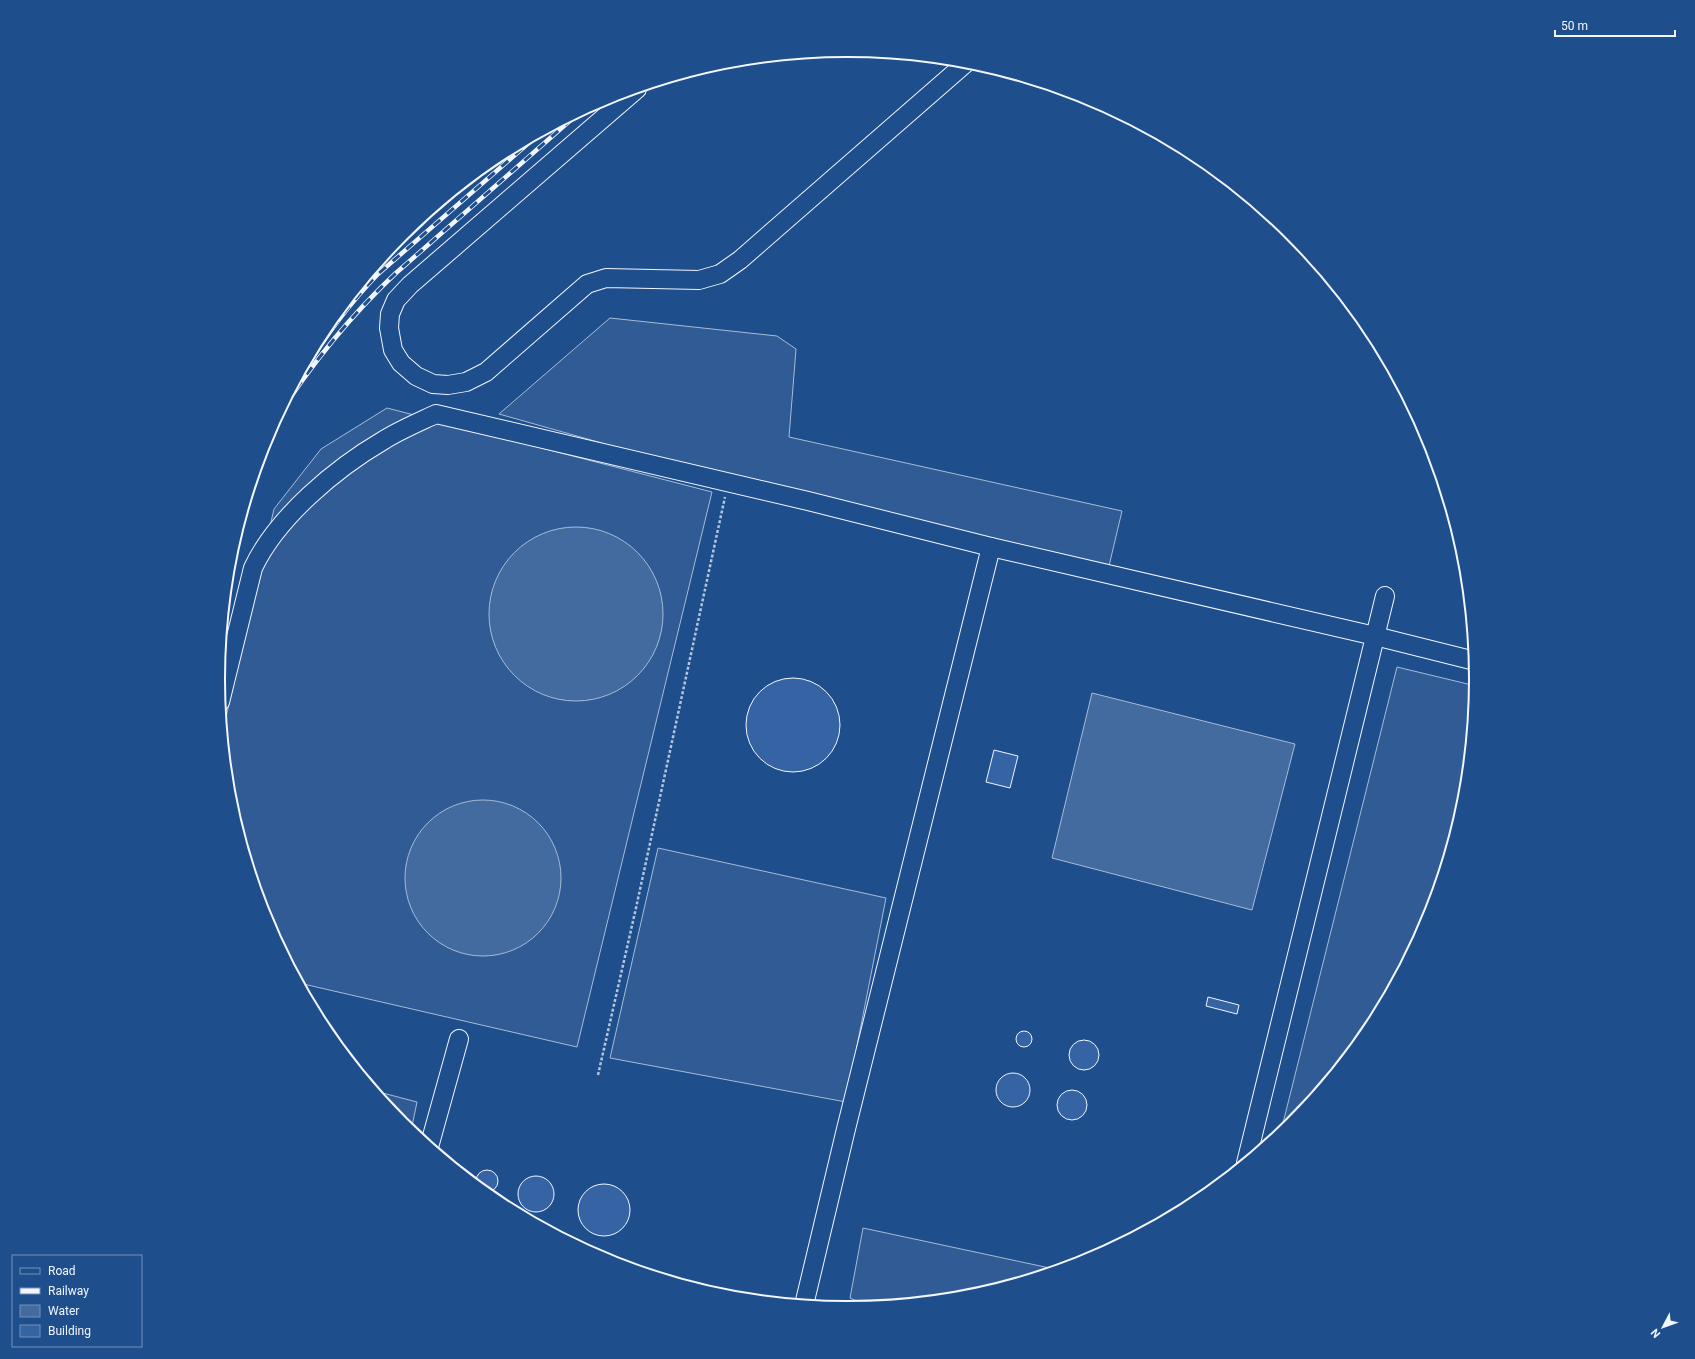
<svg xmlns="http://www.w3.org/2000/svg" width="1695" height="1359" viewBox="0 0 1695 1359" font-family="Roboto,sans-serif">
	<style>
		.built { fill: #305b95; stroke: #a8bbd7 }
		.water { fill: #446ba0; stroke: #a8bbd7 }
		.building { fill: #3563a3; stroke: #f2f6ff }
		.lines { fill: none; stroke-linecap: round; stroke-linejoin: round }
		.minor-casing { stroke: #f2f6ff; stroke-width: 20 }
		.path { stroke: #b3c4dc; stroke-width: 2.5; stroke-dasharray: 3 2; stroke-linecap: butt }
		.minor { stroke: #1f4e8c; stroke-width: 18 }
		.rail-casing { stroke: #f2f6ff; stroke-width: 4.5 }
		.rail { stroke: #1f4e8c; stroke-width: 3; stroke-dasharray: 9; stroke-linecap: butt }
		.rim { fill: none; stroke: #f2f6ff; stroke-width: 2 }
	</style>
	<rect width="100%" height="100%" fill="#1f4e8c"/>
	<!-- built -->
	<g class="built">
		<path d="M610 318 777 336 796 349 789 437 1122 511 1109 566 669 462 499 414Z"/>
		<path d="M387 408 712 492 577 1047 299 983 266 920 230 802 223 730 274 509 321 449Z"/>
		<path d="M1397 667 1476 686 1465 803 1429 921 1371 1029 1292 1125 1280 1135Z"/>
		<path d="M658 848 886 898 846 1102 610 1058Z"/>
		<path d="M375 1091 417 1102 411 1131 402 1124Z"/>
		<path d="M863 1228 1059 1270 970 1297 871 1307 850 1298Z"/>
	</g>
	<!-- water -->
	<g class="water">
		<circle cx="576" cy="614" r="87"/>
		<path d="M1092 693 1295 744 1252 910 1052 858Z"/>
		<circle cx="483" cy="878" r="78"/>
	</g>
	<!-- building -->
	<g class="building">
		<circle cx="793" cy="725" r="47"/>
		<path d="M994 750 1018 756 1010 788 986 782Z"/>
		<path d="M1208 997 1239 1005 1237 1014 1206 1006Z"/>
		<circle cx="1024" cy="1039" r="8"/>
		<circle cx="1084" cy="1055" r="15"/>
		<circle cx="1013" cy="1090" r="17"/>
		<circle cx="1072" cy="1105" r="15"/>
		<circle cx="487" cy="1181" r="11"/>
		<circle cx="536" cy="1194" r="18"/>
		<circle cx="604" cy="1210" r="26"/>
	</g>
	<g class="lines">
		<!-- minor casing -->
		<g class="minor-casing">
			<g id="minor">
				<path d="M637 89 410 285 396 300 390 314 389 328 393 350 401 363 416 376 433 384 448 385 466 382 486 372 587 284 606 278 699 280 720 274 740 260 967 62"/>
				<path d="M220 702 253 568C277 517 336 468 384 440 400 430 419 422 436 414L808 501 991 547 1375 636 1475 661"/>
				<path d="M429 1147 459 1039"/>
				<path d="M1246 1163 1385 596"/>
				<path d="M804 1305 846 1129 991 547"/>
			</g>
		</g>
		<!-- path -->
		<path class="path" d="M598 1075 636 908 725 497"/>
		<!-- minor -->
		<use href="#minor" class="minor"/>
		<!-- rail casing -->
		<g class="rail-casing">
			<g id="rail">
				<path d="M393 246 470 179"/>
				<path d="M303 373C324 338 349 304 378 274L539 134"/>
				<path d="M276 419C310 366 350 316 396 273L581 111"/>
			</g>
		</g>
		<!-- rail -->
		<use href="#rail" class="rail"/>
	</g>
	<!-- crop -->
	<path d="M0 0H1695V1359H0ZM225 679a622 622 0 1 1 1244 0a622 622 0 1 1-1244 0Z" fill="#1f4e8c" fill-rule="evenodd"/>
	<path class="rim" d="M225 679a622 622 0 1 1 1244 0a622 622 0 1 1-1244 0Z"/>
	<!-- legend -->
	<rect x="12" y="1255" width="130" height="92" fill="#1f4e8c" stroke="#7391ba"/>
	<rect x="20" y="1268" width="20" height="6" fill="#1f4e8c" stroke="#7391ba"/>
	<text x="48" y="1275" font-size="12" fill="#f2f6ff">Road</text>
	<rect x="20" y="1288" width="20" height="6" fill="#f2f6ff" stroke="#7391ba"/>
	<text x="48" y="1295" font-size="12" fill="#f2f6ff">Railway</text>
	<rect x="20" y="1305" width="20" height="12" fill="#446ba0" stroke="#7391ba"/>
	<text x="48" y="1315" font-size="12" fill="#f2f6ff">Water</text>
	<rect x="20" y="1325" width="20" height="12" fill="#3563a3" stroke="#7391ba"/>
	<text x="48" y="1335" font-size="12" fill="#f2f6ff">Building</text>
	<!-- north arrow -->
	<g transform="translate(1663 1327) rotate(229)" stroke="#1f4e8c" stroke-width="3" paint-order="stroke">
	<path d="M0-3L7 15L0 10L-7 15Z" fill="#f2f6ff"/>
	<text y="-6" font-size="11" font-weight="bold" text-anchor="middle" fill="#f2f6ff">N</text>
	</g>
	<!-- scale -->
	<path d="M1555 30v6h120v-6" fill="none" stroke="#f2f6ff" stroke-width="2"/>
	<text x="1561" y="30" font-size="12" fill="#f2f6ff" stroke="#1f4e8c" stroke-width="3" paint-order="stroke">50 m</text>
</svg>
